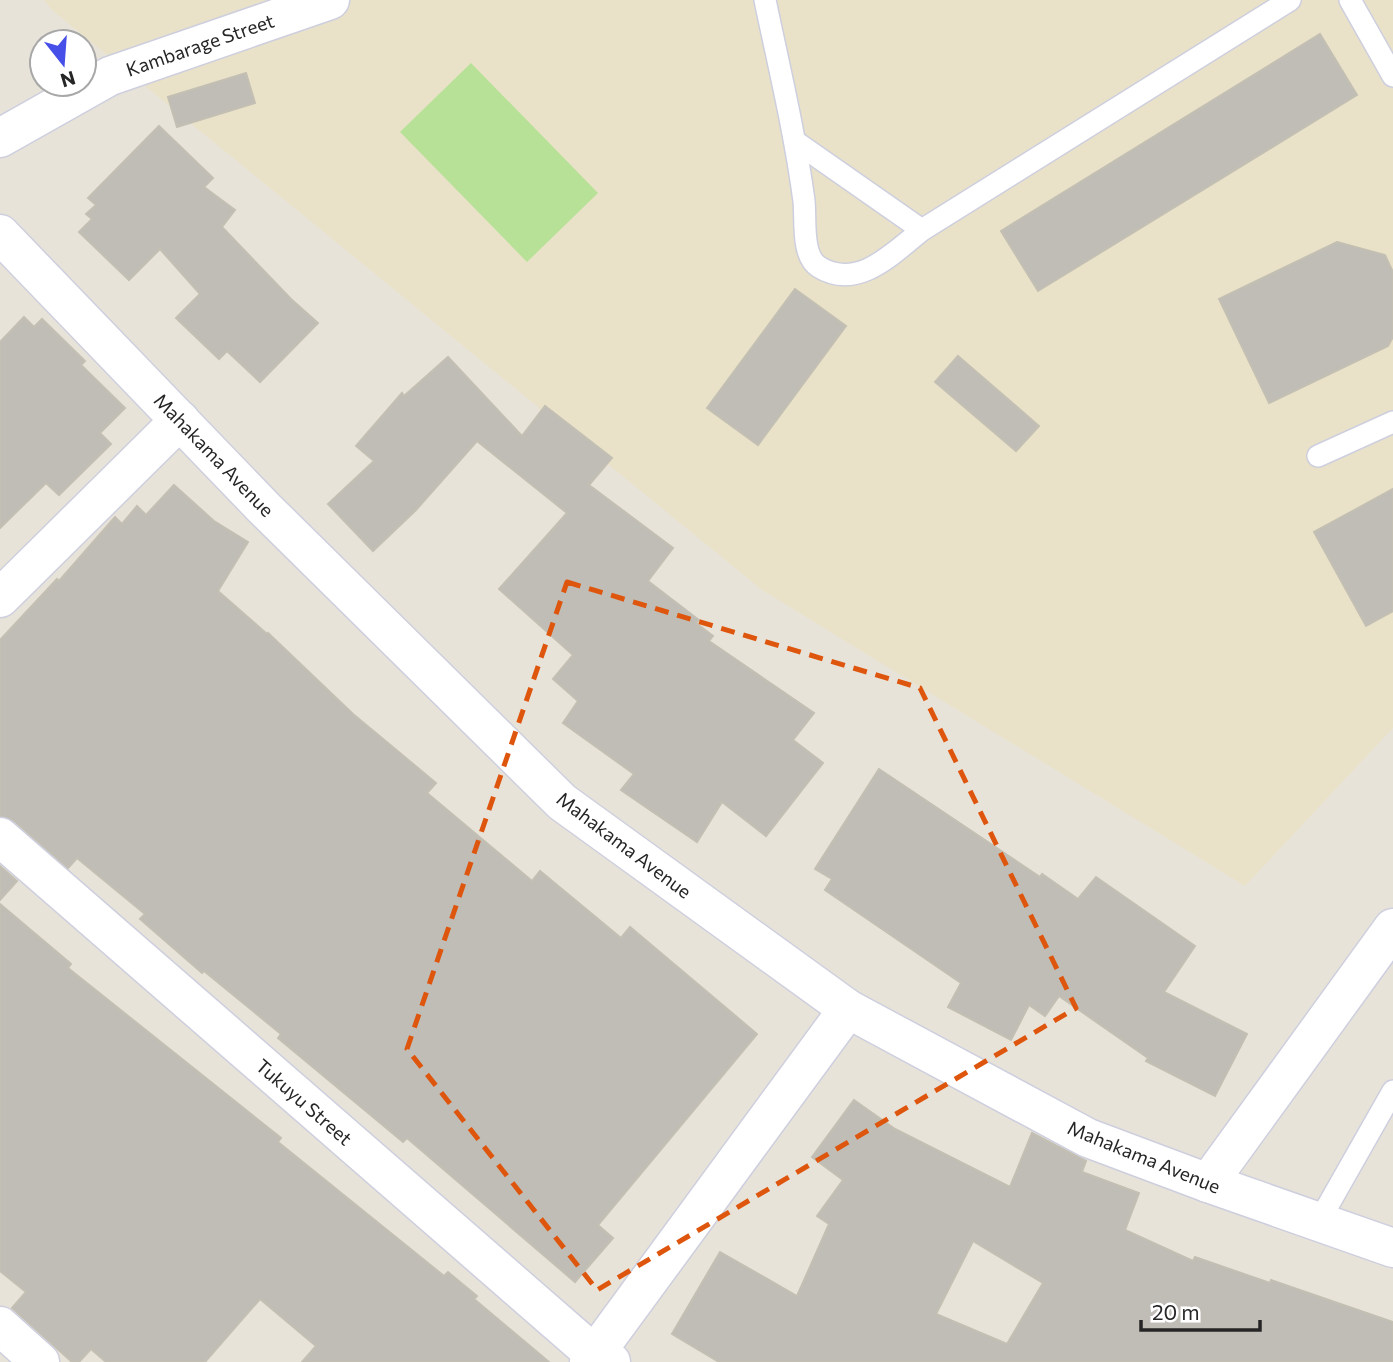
<svg xmlns="http://www.w3.org/2000/svg" width="1393" height="1362" viewBox="0 0 1393 1362" font-family="Commissioner,sans-serif">
	<style>
		.education { fill: #e9e2c9 }
		.pitch { fill: #b7e196 }
		.building { fill: #c0bdb6; stroke: #c3bfb3; stroke-width: 2; fill-rule: evenodd }
		.lines { fill: none; stroke-linecap: round; stroke-linejoin: round }
		.lane-casing { stroke: #cecfde; stroke-width: 24 }
		.street-casing { stroke: #cecfde; stroke-width: 41 }
		.secondary-casing { stroke: #cecfde; stroke-width: 41 }
		.lane { stroke: #fff; stroke-width: 21 }
		.street { stroke: #fff; stroke-width: 38 }
		.secondary { stroke: #fff; stroke-width: 38 }
		.marked { fill: none; stroke: #de560d; stroke-width: 5; stroke-dasharray: 14 9; stroke-linejoin: round }
		.labels { text-anchor: middle; stroke-width: 6; stroke-linejoin: round; paint-order: stroke }
		.street-label { font-size: 19px; fill: #262626; stroke: #fff }
	</style>
	<rect width="100%" height="100%" fill="#e8e3d9"/>
	<!-- education -->
	<path class="education" d="M44 0H1393V728L1245 886 762 590 52 10Z"/>
	<!-- pitch -->
	<path class="pitch" d="M471 63 598 193 527 262 400 132Z"/>
	<!-- building -->
	<g class="building">
		<path d="M1320 34 1357 95 1038 291 1001 231Z"/>
		<path d="M246 73 255 103 177 127 168 97Z"/>
		<path d="M159 126 213 178 204 187 235 210 222 227 291 299 318 323 260 382 227 351 219 359 176 318 200 294 160 249 129 280 79 232 92 219 86 214 96 205 88 198Z"/>
		<path d="M1337 242 1385 255 1393 272V337L1388 346 1269 403 1219 299Z"/>
		<path d="M795 289 846 326 758 445 707 408Z"/>
		<path d="M24 317 34 327 42 319 85 361 81 365 125 408 100 433 111 444 59 495 46 483 0 528V342Z"/>
		<path d="M958 356 1039 426 1016 451 935 382Z"/>
		<path d="M448 357 522 436 545 406 612 458 589 485 673 548 648 581 699 620 696 623 713 636 709 641 814 713 793 740 823 763 766 836 722 802 697 842 621 790 634 774 563 723 578 701 553 679 573 655 499 589 567 513 477 441 416 510 373 551 328 504 374 461 356 446 402 393 404 396Z"/>
		<path d="M174 485 214 521 248 542 218 591 267 634 268 633 353 714 436 783 427 793 532 881 540 871 621 938 630 927 757 1034 598 1225 613 1238 575 1282 407 1138 403 1142 278 1038 281 1034 204 971 202 973 140 919 145 914 77 858 68 868 14 821 0 816V640L57 579 59 581 115 517 122 524 137 506 146 515Z"/>
		<path d="M1393 489V611L1366 626 1314 532Z"/>
		<path d="M879 769 1040 877 1042 874 1078 899 1096 877 1195 946 1164 992 1247 1034 1215 1096 1146 1061 1148 1058 1059 996 1045 1016 1029 1005 1011 1040 948 1007 961 983 825 890 832 879 815 869Z"/>
		<path d="M0 866 17 881 0 900Z"/>
		<path d="M0 904 71 964 68 968 281 1138 278 1142 444 1276 448 1272 477 1296 474 1299 549 1362H302L316 1346 260 1299 205 1362H106L91 1349 79 1362H72L12 1308 26 1292 0 1271Z"/>
		<path d="M854 1100 895 1129 1010 1187 1032 1133 1086 1161 1082 1172 1139 1193 1125 1230 1193 1261 1195 1257 1270 1283 1271 1280 1393 1322V1362H719L672 1334 720 1252 797 1296 829 1224 817 1216 843 1180 812 1157ZM973 1241 1043 1283 1007 1344 936 1314Z"/>
	</g>
	<g class="lines">
		<!-- lane casing -->
		<g class="lane-casing">
			<g id="lane">
				<path d="M765 0C779 67 795 133 804 201 806 219 801 256 819 267 858 291 893 253 922 230L1290 0"/>
				<path d="M1350 0 1393 76"/>
				<path d="M796 142 922 230"/>
				<path d="M1318 456 1393 422"/>
				<path d="M1318 1223 1393 1091"/>
			</g>
		</g>
		<!-- street casing -->
		<g class="street-casing">
			<g id="street">
				<path d="M0 138 110 76 330 0"/>
				<path d="M0 598 180 420"/>
				<path d="M0 837 595 1355 611 1362"/>
				<path d="M1208 1183 1393 928"/>
				<path d="M0 1326 40 1362"/>
				<path d="M589 1362 848 1009"/>
			</g>
		</g>
		<!-- secondary casing -->
		<g class="secondary-casing">
			<path id="secondary" d="M0 234 263 507 562 802 848 1009 1088 1138 1208 1183 1393 1248"/>
		</g>
		<!-- lane -->
		<use href="#lane" class="lane"/>
		<!-- street -->
		<use href="#street" class="street"/>
		<!-- secondary -->
		<use href="#secondary" class="secondary"/>
	</g>
	<!-- marked area -->
	<path class="marked" d="M567 582 920 688 1076 1008 597 1290 407 1049Z"/>
	<g class="labels">
		<!-- street labels -->
		<g class="street-label">
			<text transform="translate(200 45) rotate(-19)" y="7">Kambarage Street</text>
			<text transform="translate(214 455) rotate(46)" y="7">Mahakama Avenue</text>
			<text transform="translate(624 845) rotate(37)" y="7">Mahakama Avenue</text>
			<text transform="translate(304 1102) rotate(41)" y="7">Tukuyu Street</text>
			<text transform="translate(1144 1157) rotate(22)" y="7">Mahakama Avenue</text>
		</g>
	</g>
	<!-- north arrow -->
	<g transform="translate(63 63) rotate(163)"><circle r="33" fill="#ffffff" stroke="#a8a8a8" stroke-width="2"/>
	<path d="M0-5L12 26L0 18L-12 26Z" fill="#464fe8"/>
	<text y="-10" font-size="19" font-weight="bold" text-anchor="middle" fill="#262626">N</text>
	</g>
	<!-- scale -->
	<path d="M1141 1320v10h119v-10" fill="none" stroke="#262626" stroke-width="3.5"/>
	<text x="1152" y="1320" font-size="21" fill="#262626" stroke="#ffffff" stroke-width="5" paint-order="stroke">20 m</text>
</svg>
